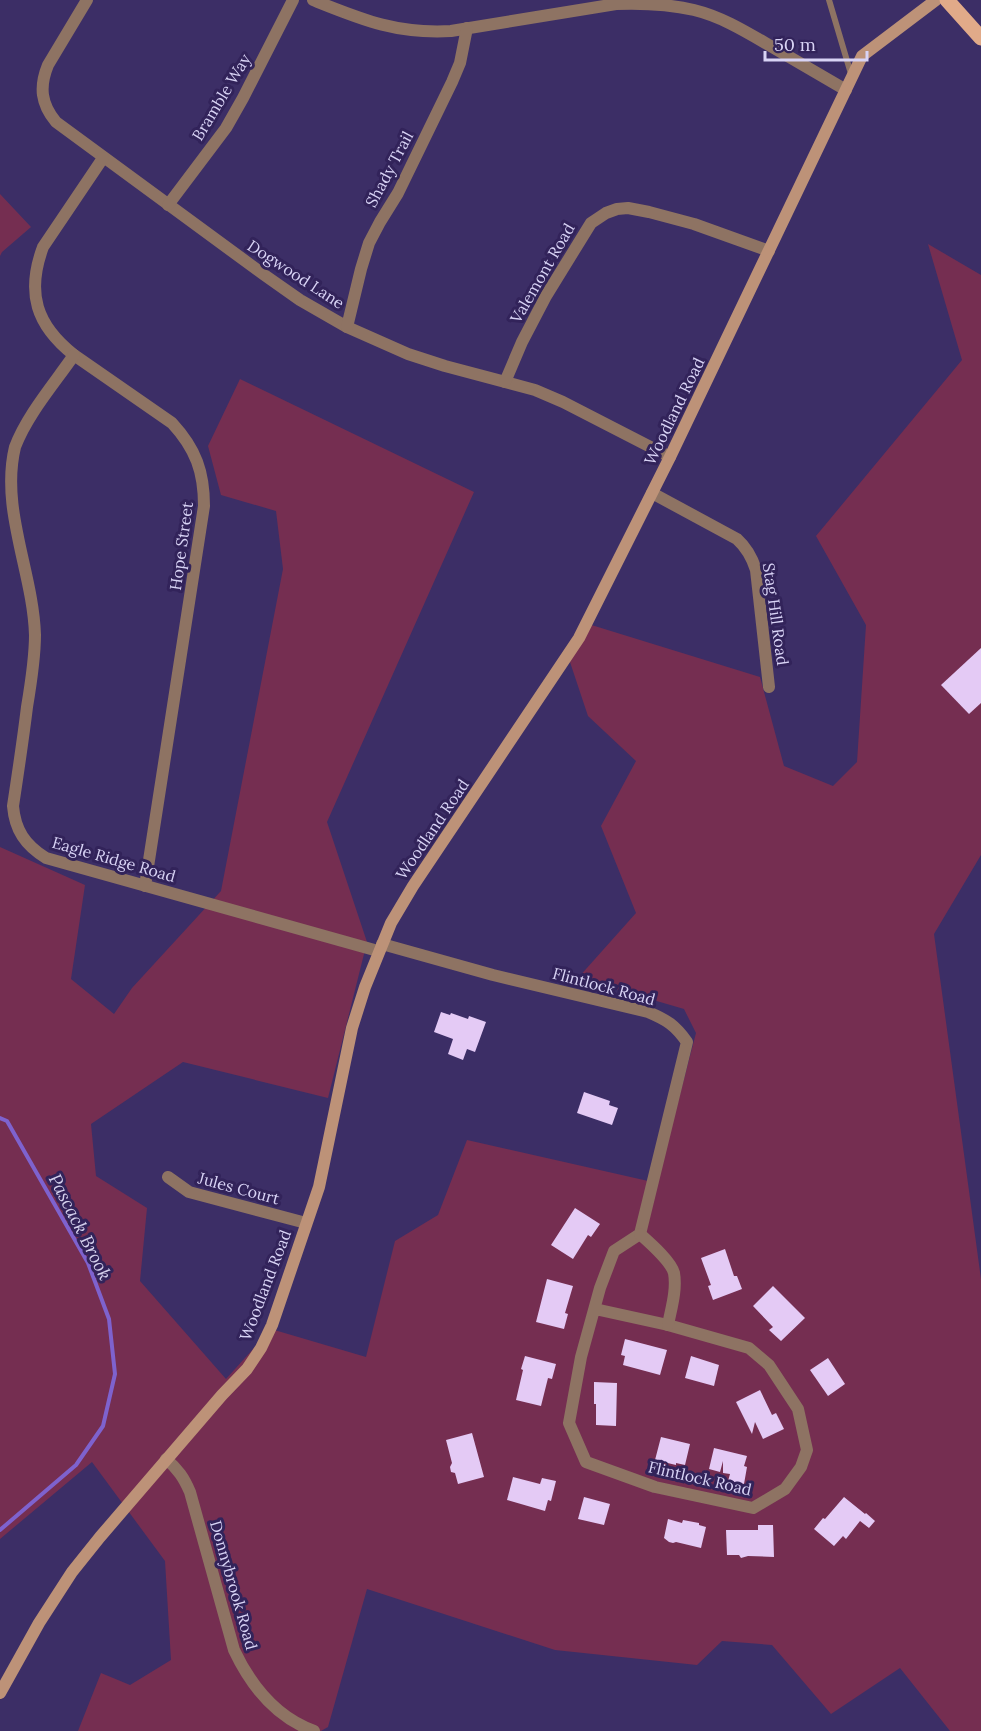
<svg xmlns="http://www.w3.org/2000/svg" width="981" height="1731" viewBox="0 0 981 1731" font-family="Lora,serif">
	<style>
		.green { fill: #752e51 }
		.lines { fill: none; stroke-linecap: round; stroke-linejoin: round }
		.stream { stroke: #7e62ce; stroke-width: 4 }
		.building { fill: #e4caf5 }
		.lane { stroke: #8e7363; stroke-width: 6 }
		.street { stroke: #8e7363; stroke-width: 12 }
		.secondary { stroke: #bd9278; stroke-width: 12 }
		.primary { stroke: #e1aa89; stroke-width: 15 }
		.labels { text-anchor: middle; stroke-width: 6; stroke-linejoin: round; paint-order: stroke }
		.street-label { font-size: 16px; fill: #d8d3f5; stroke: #32235a }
		.water-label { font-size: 18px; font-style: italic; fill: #d5d1ed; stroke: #32235a }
	</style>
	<rect width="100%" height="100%" fill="#3c2e66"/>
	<!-- green -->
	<g class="green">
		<path d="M0 194 31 227 2 252 0 256Z"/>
		<path d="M928 244 981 275V855L934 934 981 1279V1731H950L900 1668 831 1714 772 1645 722 1641 697 1665 555 1650 367 1589 328 1727 321 1731H78L101 1673 130 1685 171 1660 165 1561 92 1462 0 1539V847L85 885 71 979 114 1014 132 988 221 891 283 569 276 511 221 495 208 446 240 379 474 492 327 822 367 942 328 1098 183 1062 91 1124 96 1176 147 1208 140 1281 226 1379 271 1329 366 1357 395 1241 438 1215 467 1140 657 1183 696 1033 684 1009 578 978 636 913 601 826 636 761 588 716 567 653 585 623 760 677 784 766 833 786 857 762 866 625 816 536 962 360Z"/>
	</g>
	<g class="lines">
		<!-- stream -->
		<path class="stream" d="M0 1118 7 1121 88 1263 109 1319 115 1374 103 1426 76 1465 0 1530"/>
	</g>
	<!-- building -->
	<g class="building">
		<path d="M981 648V703L969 714 941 685Z"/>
		<path d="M441 1012 450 1015 451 1013 468 1019 469 1016 486 1022 475 1052 467 1049 463 1060 448 1054 453 1039 434 1032Z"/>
		<path d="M584 1092 610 1101 609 1105 618 1108 612 1125 577 1113Z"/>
		<path d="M575 1208 600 1224 591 1237 588 1235 573 1259 551 1245Z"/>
		<path d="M725 1249 734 1276H737L742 1289 713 1300 708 1286 711 1285 701 1258Z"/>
		<path d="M547 1279 573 1286 565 1313 568 1314 564 1329 536 1322Z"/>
		<path d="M773 1286 805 1318 781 1341 769 1330 773 1327 753 1306Z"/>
		<path d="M625 1339 667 1350 660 1375 623 1365 625 1356 621 1355Z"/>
		<path d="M525 1356 556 1364 552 1379 548 1378 541 1406 516 1400 523 1370 521 1369Z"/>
		<path d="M691 1356 719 1365 714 1386 685 1378Z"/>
		<path d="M828 1358 845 1384 828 1396 810 1370Z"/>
		<path d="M594 1382 617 1383 616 1426 596 1425V1404H594Z"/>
		<path d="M760 1390 772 1415 776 1413 784 1429 763 1439 755 1422 752 1434 736 1402Z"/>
		<path d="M472 1433 484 1477 458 1484 455 1473 451 1472 450 1467 452 1463 446 1440Z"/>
		<path d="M661 1437 690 1444 685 1465 676 1463V1465L655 1460Z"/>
		<path d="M714 1448 747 1456 744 1466 747 1467 744 1484 728 1481 730 1474 723 1473V1461L720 1472 709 1469Z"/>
		<path d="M513 1477 540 1484 542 1478 556 1481 551 1501 548 1500 545 1511 507 1500Z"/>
		<path d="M584 1497 610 1504 604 1525 578 1519Z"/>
		<path d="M844 1497 865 1514 866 1513 875 1521 869 1528 860 1521 846 1539 843 1536 834 1546 814 1529 823 1518 825 1519Z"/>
		<path d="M668 1519 682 1523 683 1520 699 1523V1525L706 1527 701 1548 676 1542 673 1543 669 1542 664 1538Z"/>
		<path d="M758 1525H773L774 1557 748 1556 741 1558 739 1555H727L726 1530H758Z"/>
	</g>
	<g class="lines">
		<!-- lane -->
		<path class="lane" d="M829 0 851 74"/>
		<!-- street -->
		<g class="street">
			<path d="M87 0 48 65C39 87 41 104 56 122L263 274 300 300 347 327 408 354 445 366 535 390 563 402 670 457"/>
			<path d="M313 0C363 20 396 34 451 31L616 4C643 3 668 4 694 10 723 17 748 33 774 48 798 62 822 76 846 90"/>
			<path d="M103 158 43 247C26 293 36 325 74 355L172 423C196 449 204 472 204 506L145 886"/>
			<path d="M168 205 226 128 243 98 293 0"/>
			<path d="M347 327 361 269 369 243 380 222 398 193 452 82 460 63 467 28"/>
			<path d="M74 355C54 384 27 415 15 447 0 509 33 572 35 635 35 659 31 683 27 707 23 740 18 773 13 806 15 830 25 845 46 858L378 951"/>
			<path d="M505 382 522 342 546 296 591 223 606 213 617 209 628 208 649 212 694 224 769 251"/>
			<path d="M652 493 737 539C747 548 752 557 756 570L769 687"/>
			<path d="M382 944 493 975 648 1012C667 1020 675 1025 687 1042L640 1234 614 1251 600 1288 581 1357 569 1423 586 1462 655 1487 753 1508 785 1489 801 1467 807 1450 798 1409 769 1365 749 1348 668 1325 595 1309"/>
			<path d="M168 1177 189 1192 306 1223"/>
			<path d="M640 1234C650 1243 671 1261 674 1273 677 1290 671 1309 668 1325"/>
			<path d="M166 1459C178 1469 184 1478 190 1492L234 1650C251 1686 275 1717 314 1731"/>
		</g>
		<!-- secondary -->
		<path class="secondary" d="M0 1693 39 1623 72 1572 100 1537 222 1395 247 1369 261 1348 272 1325 319 1187 352 1028 365 987 391 923 413 886 579 638 670 457 862 56 936 0"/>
		<!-- primary -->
		<path class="primary" d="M947 0 981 38"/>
	</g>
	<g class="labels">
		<!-- street labels -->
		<g class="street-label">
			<text transform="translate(221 97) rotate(-59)" y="6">Bramble Way</text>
			<text transform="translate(389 169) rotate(-62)" y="6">Shady Trail</text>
			<text transform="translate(542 273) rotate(-60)" y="6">Valemont Road</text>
			<text transform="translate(296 274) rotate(33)" y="6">Dogwood Lane</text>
			<text transform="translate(674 411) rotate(-64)" y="6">Woodland Road</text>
			<text transform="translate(181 546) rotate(-82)" y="6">Hope Street</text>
			<text transform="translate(776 614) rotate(82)" y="6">Stag Hill Road</text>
			<text transform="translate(432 829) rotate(-56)" y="6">Woodland Road</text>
			<text transform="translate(114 859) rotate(16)" y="6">Eagle Ridge Road</text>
			<text transform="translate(604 986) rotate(15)" y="6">Flintlock Road</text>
			<text transform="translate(239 1188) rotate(15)" y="6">Jules Court</text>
			<text transform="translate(265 1285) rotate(-69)" y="6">Woodland Road</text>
			<text transform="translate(700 1478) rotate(13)" y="6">Flintlock Road</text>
			<text transform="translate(234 1585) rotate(74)" y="6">Donnybrook Road</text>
		</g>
		<!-- water labels -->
		<g class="water-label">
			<text transform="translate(80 1227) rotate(63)" y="6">Pascack Brook</text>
		</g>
	</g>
	<!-- scale -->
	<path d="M765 51v9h102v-9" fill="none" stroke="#d8d3f5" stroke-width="3"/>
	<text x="774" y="51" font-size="18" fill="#d8d3f5" stroke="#32235a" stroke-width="4.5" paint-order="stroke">50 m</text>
</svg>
